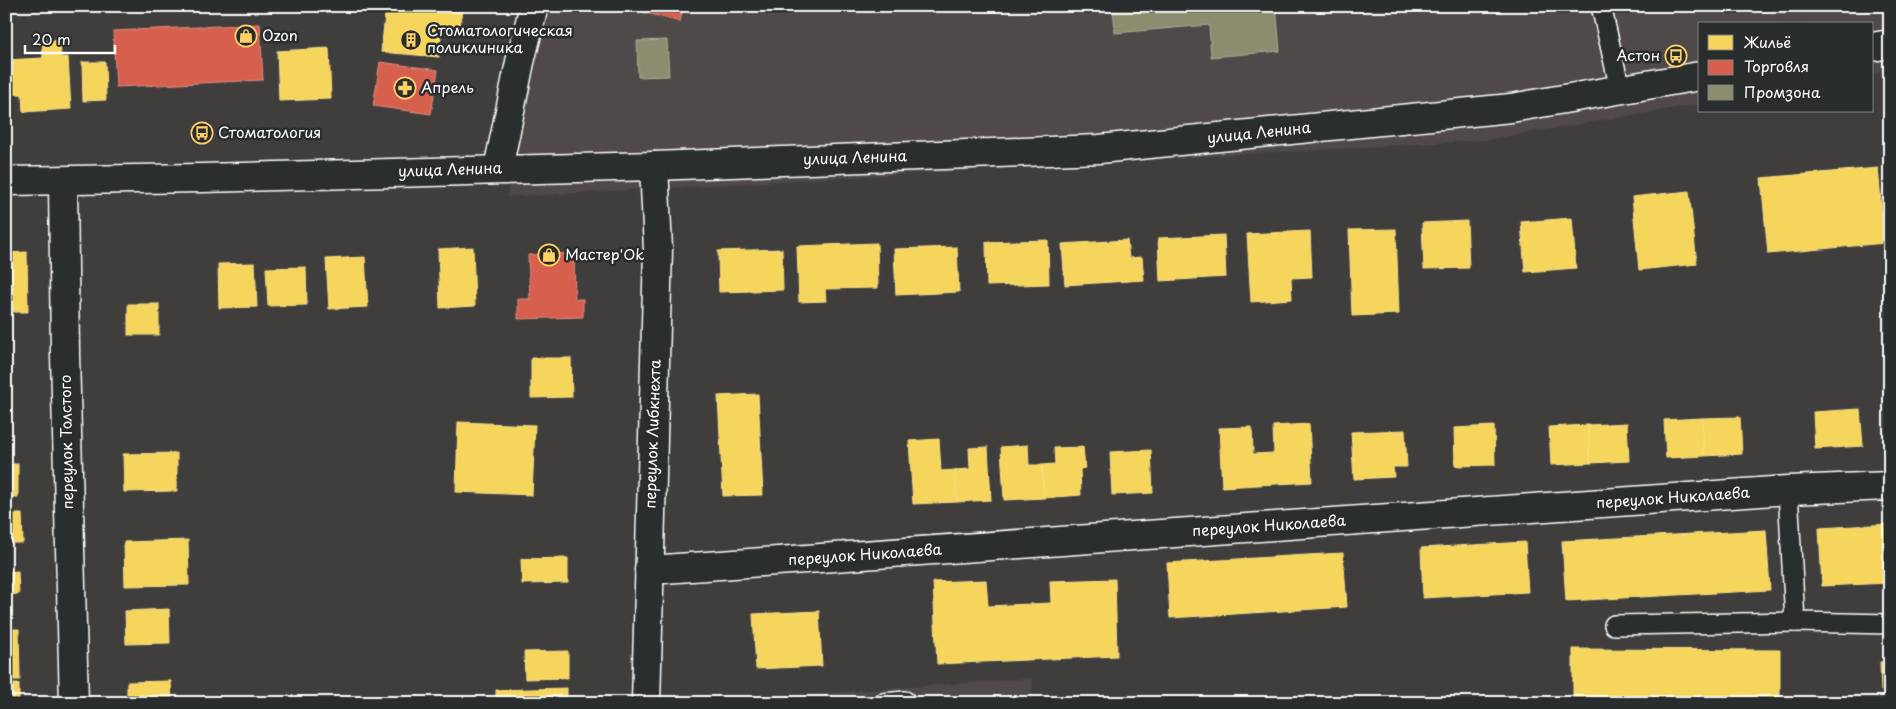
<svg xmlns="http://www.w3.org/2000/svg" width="1896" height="709" viewBox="0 0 1896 709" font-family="'Playpen Sans',sans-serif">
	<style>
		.built { fill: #4f4948 }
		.homes { fill: #f6d55c; stroke: #f9e28d }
		.shops { fill: #d6604d; stroke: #e29082 }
		.industry { fill: #8c8c6e; stroke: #aeae9a }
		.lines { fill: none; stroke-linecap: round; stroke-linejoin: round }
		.service-casing { stroke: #fff; stroke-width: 22 }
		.minor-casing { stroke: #fff; stroke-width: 31 }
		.secondary-casing { stroke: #fff; stroke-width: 31 }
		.service { stroke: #2a2d2e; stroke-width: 19 }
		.minor { stroke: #2a2d2e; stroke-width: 28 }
		.secondary { stroke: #2a2d2e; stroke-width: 28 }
		.labels { text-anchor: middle; stroke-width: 5; stroke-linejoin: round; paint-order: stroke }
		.poi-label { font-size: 15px; fill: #fff; stroke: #2a2d2e; text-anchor: start }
		.street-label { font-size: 15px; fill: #fff; stroke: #2a2d2e }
	</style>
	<rect width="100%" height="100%" fill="#403e3d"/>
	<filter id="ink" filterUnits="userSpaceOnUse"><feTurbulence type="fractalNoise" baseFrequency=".02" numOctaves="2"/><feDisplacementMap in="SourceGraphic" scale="10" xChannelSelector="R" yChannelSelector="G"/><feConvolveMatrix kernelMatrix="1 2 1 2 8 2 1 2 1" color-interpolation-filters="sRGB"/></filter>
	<g filter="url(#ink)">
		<!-- built -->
		<g class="built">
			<path d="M533 6H1890V71L1872 74V24H1700V104L1486 140 507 197Z"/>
			<path d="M1032 678 1033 703H694Z"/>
		</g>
		<!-- homes -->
		<g class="homes">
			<path d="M386 6H462L460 29 442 27 439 57 381 52Z"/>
			<path d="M60 40 61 57H68L71 109 23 112 22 94 6 95V60L43 58 42 41Z"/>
			<path d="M329 48 331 99 279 101 277 51Z"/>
			<path d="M82 62H105L106 100 83 101Z"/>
			<path d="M1878 168 1885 243 1768 254 1761 178Z"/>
			<path d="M1689 191 1697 264 1639 270 1632 197Z"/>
			<path d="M1572 218 1576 268 1525 272 1521 222Z"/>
			<path d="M1467 221 1469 268 1424 269 1422 223Z"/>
			<path d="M1396 229 1399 314 1352 316 1349 230Z"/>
			<path d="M1310 231 1312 277 1291 278 1292 299 1251 302 1247 234Z"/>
			<path d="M1224 235 1226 277 1160 281 1158 238Z"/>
			<path d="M1048 240 1049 284 987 286 986 242Z"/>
			<path d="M1127 240 1129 258 1142 257 1144 280 1065 285 1062 244Z"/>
			<path d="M877 243 878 288 825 289 826 301 799 302 797 246Z"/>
			<path d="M473 247 475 306 440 308 438 249Z"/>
			<path d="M957 247 959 292 896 295 894 249Z"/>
			<path d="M782 249 783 290 719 292 718 251Z"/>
			<path d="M27 252 28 312H6V253Z"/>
			<path d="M365 257 368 307 329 309 326 259Z"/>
			<path d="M255 263 257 307 219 308 218 264Z"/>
			<path d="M306 267 307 305 268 306 266 268Z"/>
			<rect x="128" y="304" width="31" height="31"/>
			<path d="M531 358H571L572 397 531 398Z"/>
			<path d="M758 394 763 495 723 496 718 396Z"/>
			<path d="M1860 409 1863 446 1815 449 1813 412Z"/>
			<path d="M1740 417 1742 454 1704 456 1702 418Z"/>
			<path d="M1702 418 1704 456 1666 458 1664 420Z"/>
			<path d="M458 422 535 425 532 495 456 492Z"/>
			<path d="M1627 423 1629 461 1590 463 1588 425Z"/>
			<path d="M1309 424 1312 482 1222 487 1219 428 1252 427 1253 454 1274 453 1273 426Z"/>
			<path d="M1588 425 1590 463 1551 465 1549 427Z"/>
			<path d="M1494 426 1495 465 1455 466 1454 428Z"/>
			<path d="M1405 430 1407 467H1393L1394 477 1354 479 1351 432Z"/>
			<path d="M939 439 941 471 955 470 957 502 913 504 909 441Z"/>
			<path d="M1028 445 1029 465H1042L1044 498 1004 500 1001 447Z"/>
			<path d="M988 447 991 500 957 502 955 470 970 469 969 448Z"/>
			<path d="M1083 447 1085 468 1080 469 1081 495 1044 498 1042 465 1055 464 1054 448Z"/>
			<path d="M1151 450 1153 493 1112 495 1110 452Z"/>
			<path d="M177 453V491L124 492 123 454Z"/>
			<rect x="6" y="464" width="12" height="33"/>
			<path d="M6 514H22L23 543H6Z"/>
			<path d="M1890 524V583L1822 586 1819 528Z"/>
			<path d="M1766 530 1770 590 1566 601 1562 541Z"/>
			<path d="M188 540 189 585 125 586 124 542Z"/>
			<path d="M1525 542 1528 592 1423 598 1421 548Z"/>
			<path d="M1343 553 1347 607 1170 618 1167 563Z"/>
			<path d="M568 558V583L522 584 521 559Z"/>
			<path d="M18 571 19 594 6 595V572Z"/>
			<path d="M1115 579 1117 656 937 664 933 582 986 580 988 606 1051 603 1050 581Z"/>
			<path d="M169 609 170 643 126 644 125 611Z"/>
			<path d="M819 611 822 666 756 669 753 614Z"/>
			<path d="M6 629H19L20 680H6Z"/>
			<path d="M1573 649 1780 650V703H1573Z"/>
			<path d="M568 651V678L525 679 524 652Z"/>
			<path d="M1880 662H1890V691H1881Z"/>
			<path d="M171 681 172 703H127V682Z"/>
			<rect x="6" y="684" width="13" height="19"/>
			<path d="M567 688V703H496V690Z"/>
		</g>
		<!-- shops -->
		<g class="shops">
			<path d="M644 6H683L680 22 643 12Z"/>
			<path d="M260 24 263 80 116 87 113 31Z"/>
			<path d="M380 62 438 70 431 114 373 106Z"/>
			<path d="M574 253 575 299H583V317L518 319V299H530L528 255Z"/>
		</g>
		<!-- industry -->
		<g class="industry">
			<path d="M1113 6H1276L1280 51 1211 57 1209 25 1115 33Z"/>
			<path d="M667 40 669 76 638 77 637 41Z"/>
		</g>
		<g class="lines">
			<!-- service casing -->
			<g class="service-casing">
				<g id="service">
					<path d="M1601 6 1620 89"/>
					<path d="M1795 622 1890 624"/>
					<path d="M1614 625 1795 622 1788 490"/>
					<path d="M883 703 905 701"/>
				</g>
			</g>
			<!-- minor casing -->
			<g class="minor-casing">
				<g id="minor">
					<path d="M63 181 65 355 74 703"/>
					<path d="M649 570 1788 490 1890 486"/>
				</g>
			</g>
			<!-- secondary casing -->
			<g class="secondary-casing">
				<g id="secondary">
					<path d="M1872 47 1890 44"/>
					<path d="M498 169 520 62 534 6"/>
					<path d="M6 181 202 178 654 166 1099 149 1511 108 1700 76"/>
					<path d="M646 703 658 249 654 166"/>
				</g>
			</g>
			<!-- service -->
			<use href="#service" class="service"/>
			<!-- minor -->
			<use href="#minor" class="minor"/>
			<!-- secondary -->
			<use href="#secondary" class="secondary"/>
		</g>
	</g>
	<!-- icons -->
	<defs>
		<g id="shop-ring" transform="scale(1.125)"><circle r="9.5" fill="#2a2d2e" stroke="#ffd166" stroke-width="1.5"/><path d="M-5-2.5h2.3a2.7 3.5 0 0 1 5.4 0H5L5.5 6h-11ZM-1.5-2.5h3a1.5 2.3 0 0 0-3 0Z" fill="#ffd166"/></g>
		<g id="building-ring" transform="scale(1.125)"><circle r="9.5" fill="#2a2d2e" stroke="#ffd166" stroke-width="1.5"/><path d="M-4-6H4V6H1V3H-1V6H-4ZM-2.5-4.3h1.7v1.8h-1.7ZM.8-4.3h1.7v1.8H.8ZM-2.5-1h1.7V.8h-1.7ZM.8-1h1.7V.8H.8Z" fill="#ffd166"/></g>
		<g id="bus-ring" transform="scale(1.125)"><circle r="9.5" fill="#2a2d2e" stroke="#ffd166" stroke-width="1.5"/><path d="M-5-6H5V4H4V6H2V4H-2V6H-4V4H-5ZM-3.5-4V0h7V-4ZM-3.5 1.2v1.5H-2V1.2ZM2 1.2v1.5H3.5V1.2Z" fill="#ffd166"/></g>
		<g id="pharmacy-ring" transform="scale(1.125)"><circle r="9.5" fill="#2a2d2e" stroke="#ffd166" stroke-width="1.5"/><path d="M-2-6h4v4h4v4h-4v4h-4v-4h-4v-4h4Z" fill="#ffd166"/></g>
	</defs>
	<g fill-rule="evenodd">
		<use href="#shop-ring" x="246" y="36"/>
		<use href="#building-ring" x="411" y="40"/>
		<use href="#bus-ring" x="1676" y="56"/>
		<use href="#pharmacy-ring" x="405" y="88"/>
		<use href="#bus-ring" x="202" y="133"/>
		<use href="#shop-ring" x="549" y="255"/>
	</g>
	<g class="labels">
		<!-- poi labels -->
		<g class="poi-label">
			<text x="427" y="36">Стоматологическая<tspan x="427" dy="17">поликлиника</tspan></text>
			<text x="262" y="41">Ozon</text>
			<text x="1660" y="61" text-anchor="end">Астон</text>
			<text x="421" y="93">Апрель</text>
			<text x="218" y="138">Стоматология</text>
			<text x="565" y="260">Мастер'Ok</text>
		</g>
		<!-- street labels -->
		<g class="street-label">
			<text transform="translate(1259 133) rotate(-6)" y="5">улица Ленина</text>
			<text transform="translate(855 158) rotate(-2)" y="5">улица Ленина</text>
			<text transform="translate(450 170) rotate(-2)" y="5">улица Ленина</text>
			<text transform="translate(653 434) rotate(-88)" y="5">переулок Либкнехта</text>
			<text transform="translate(67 442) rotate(-91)" y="5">переулок Толстого</text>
			<text transform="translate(1673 498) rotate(-4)" y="5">переулок Николаева</text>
			<text transform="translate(1269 526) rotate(-4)" y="5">переулок Николаева</text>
			<text transform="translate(865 555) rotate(-4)" y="5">переулок Николаева</text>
		</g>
	</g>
	<!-- margin -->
	<rect width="1896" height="709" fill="none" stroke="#2a2d2e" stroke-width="25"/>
	<rect x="12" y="12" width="1871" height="684" fill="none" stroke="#fff" stroke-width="2" filter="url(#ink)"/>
	<!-- legend -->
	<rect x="1698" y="22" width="175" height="90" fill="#2a2d2e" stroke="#7f8182"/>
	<rect x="1708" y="35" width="25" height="15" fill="#f6d55c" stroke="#7f8182"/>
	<text x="1744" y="48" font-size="15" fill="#ffffff">Жильё</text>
	<rect x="1708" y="60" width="25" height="15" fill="#d6604d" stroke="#7f8182"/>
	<text x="1744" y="72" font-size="15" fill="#ffffff">Торговля</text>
	<rect x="1708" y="85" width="25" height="15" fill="#8c8c6e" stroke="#7f8182"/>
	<text x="1744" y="98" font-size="15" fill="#ffffff">Промзона</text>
	<!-- scale -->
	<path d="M25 45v8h90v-8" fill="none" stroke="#ffffff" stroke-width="2.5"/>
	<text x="32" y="45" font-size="15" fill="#ffffff" stroke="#2a2d2e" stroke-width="4" paint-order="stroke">20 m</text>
</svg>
